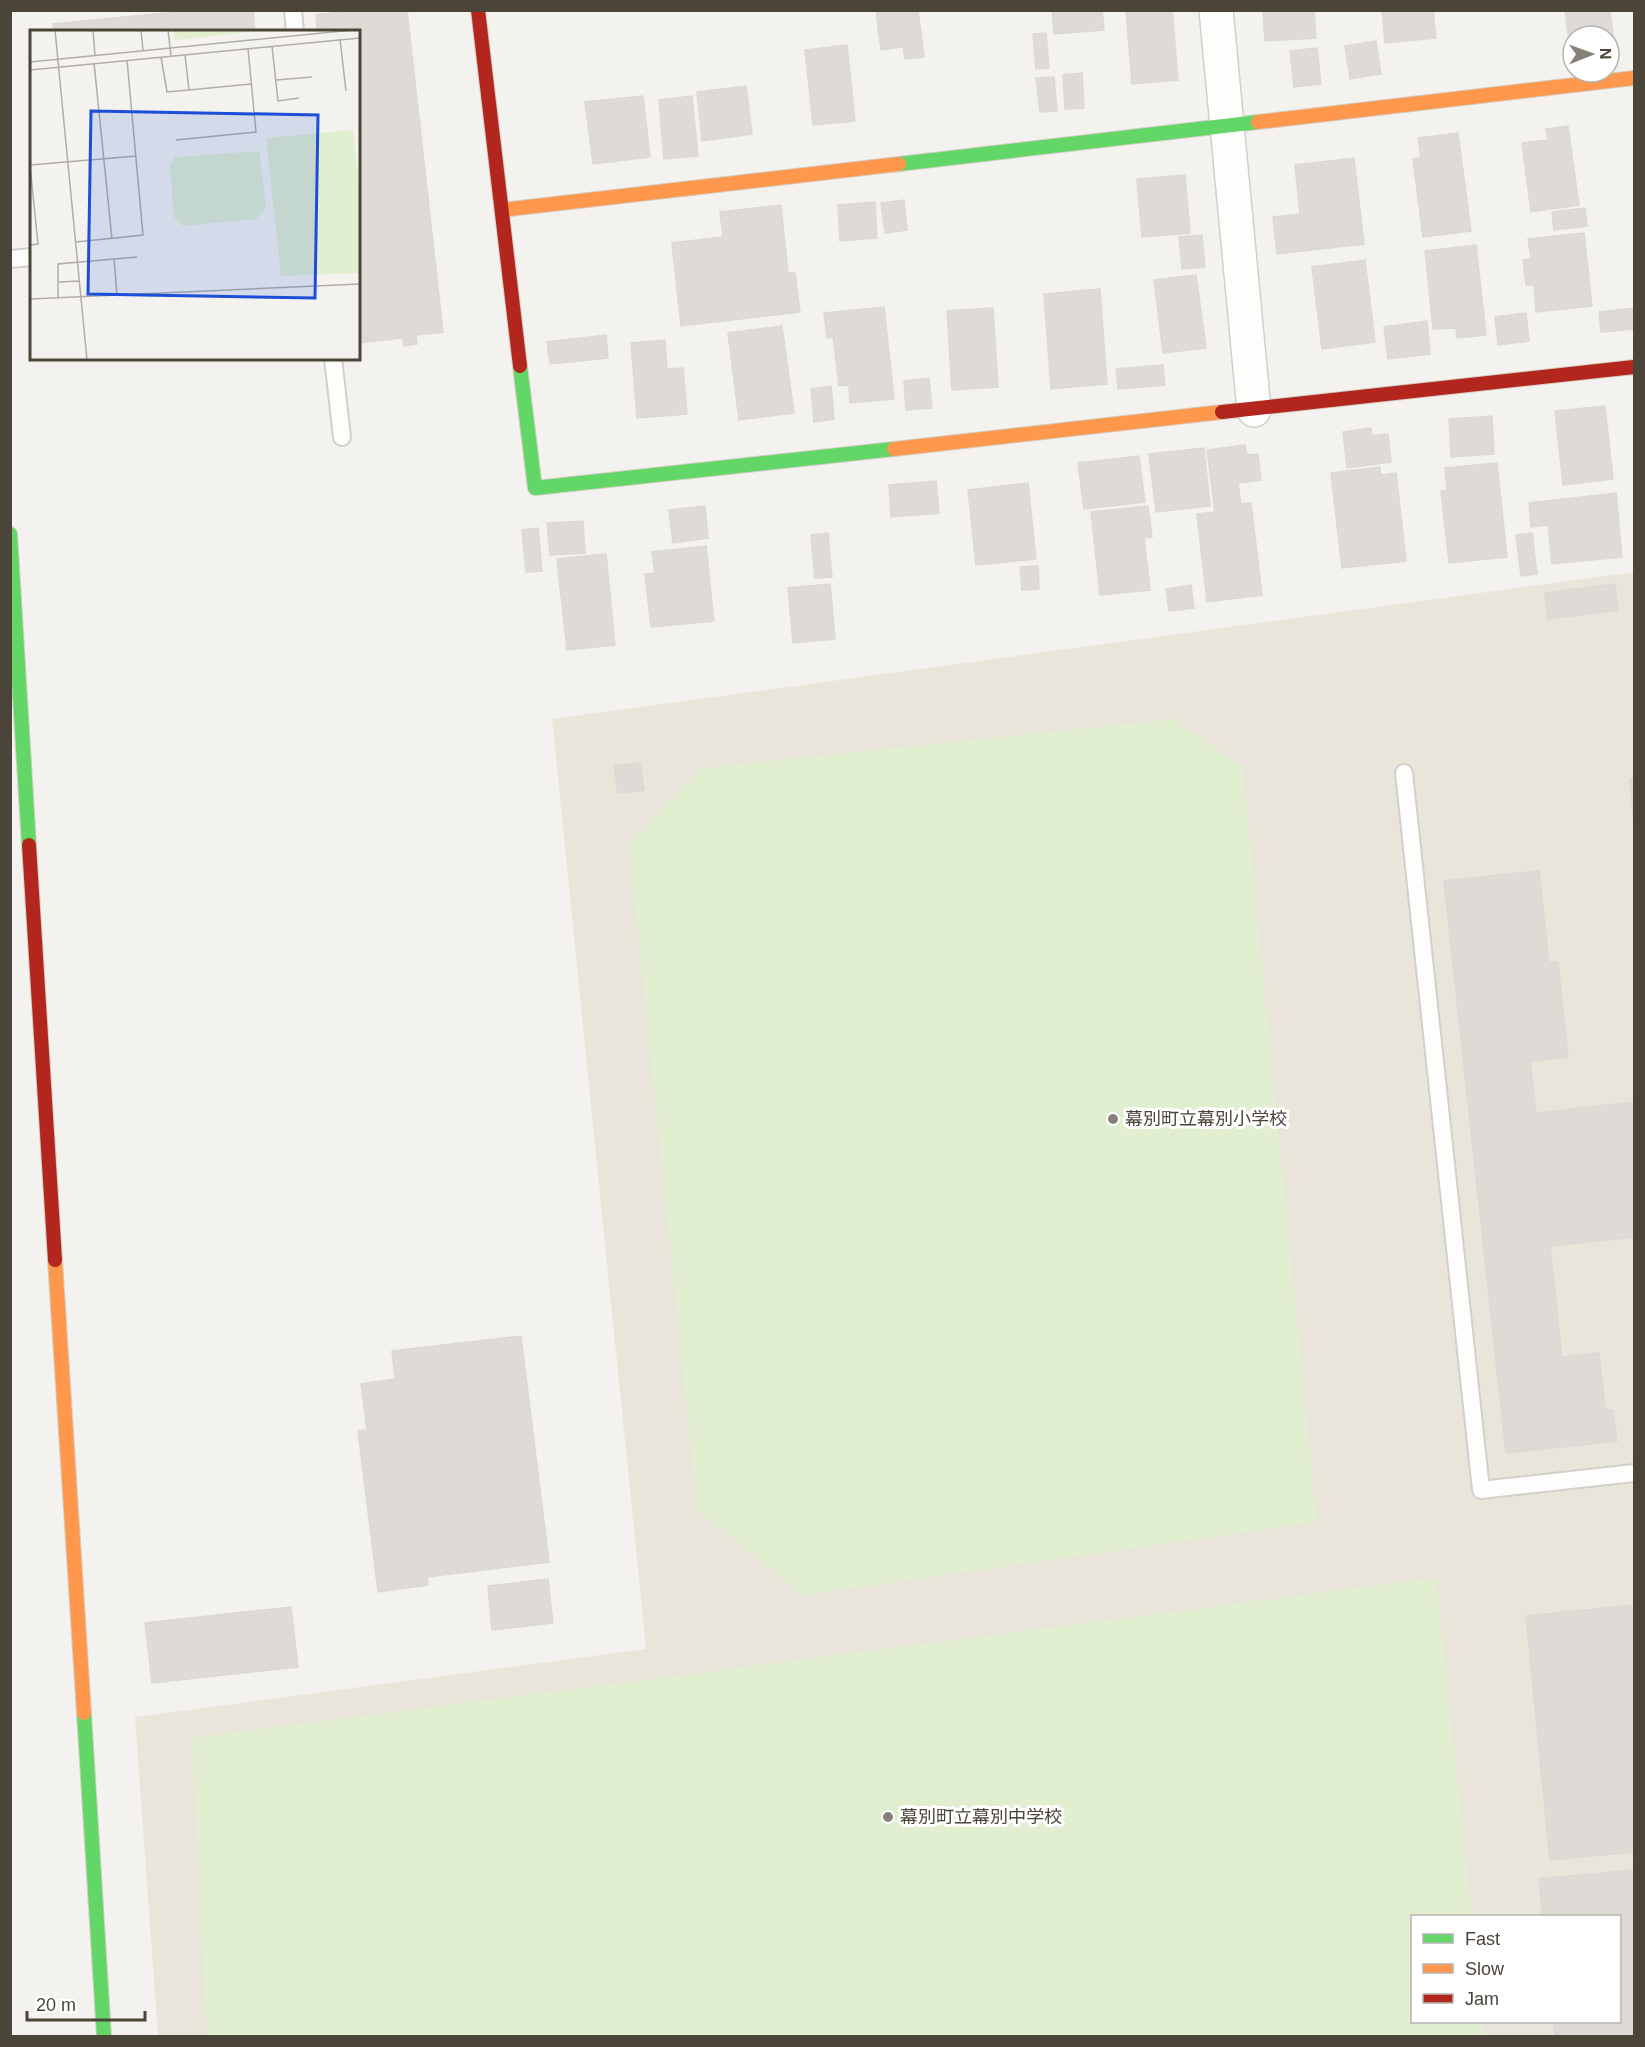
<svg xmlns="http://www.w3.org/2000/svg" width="1645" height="2047" viewBox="0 0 1645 2047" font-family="Arial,'Noto Sans JP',sans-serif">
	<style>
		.education { fill: #eae5da; fill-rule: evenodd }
		.green { fill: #e1eecf }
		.building { fill: #dedbd6; stroke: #dcd9d4; stroke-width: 1.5 }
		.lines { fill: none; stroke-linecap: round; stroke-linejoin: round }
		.lane-casing { stroke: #d2d0cb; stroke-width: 20 }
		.street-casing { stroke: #d2d0cb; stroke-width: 36 }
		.fast-casing { stroke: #d3cfc5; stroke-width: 16 }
		.slow-casing { stroke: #d3cfc5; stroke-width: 16 }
		.jam-casing { stroke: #d3cfc5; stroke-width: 16 }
		.lane { stroke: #fdfdfc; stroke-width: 16 }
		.street { stroke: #fdfdfc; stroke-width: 33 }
		.fast { stroke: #63d668; stroke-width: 14 }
		.slow { stroke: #ff974d; stroke-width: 14 }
		.jam { stroke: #b3261e; stroke-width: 14 }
		.poi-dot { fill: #868178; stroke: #fff; stroke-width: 2 }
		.labels { text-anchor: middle; stroke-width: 6; stroke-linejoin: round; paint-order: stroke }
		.poi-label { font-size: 18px; fill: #4b4439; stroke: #fff; text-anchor: start }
		.inset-road { fill: none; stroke: #b0aca6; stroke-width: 1.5 }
		.view { fill: #1d4ed8; fill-opacity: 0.15; stroke: #1d4ed8; stroke-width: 3 }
		.inset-edge { fill: none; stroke: #4b4439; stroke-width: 3 }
	</style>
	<rect width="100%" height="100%" fill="#f4f2ee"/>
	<!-- education -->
	<path class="education" d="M1634 572V2036H158L135 1717 646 1649 552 719ZM1412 1916H1620V2022H1412Z"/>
	<!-- green -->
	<g class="green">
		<path d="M1174 719 1243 768 1317 1522 803 1595 697 1509 629 844 702 768Z"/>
		<path d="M1436 1578 1472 1916H1412V2022H1483L1485 2036H207L192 1738Z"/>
	</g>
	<!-- building -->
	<g class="building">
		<path d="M197 10H253L255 32H54L53 24Z"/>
		<path d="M358 10H407L443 332 416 335 417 344 404 346 403 338 358 343V32H317L316 15Z"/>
		<path d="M876 10H918L924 57 905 59 903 47 881 50Z"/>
		<path d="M1052 10H1102L1104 30 1054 34Z"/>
		<path d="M1126 10H1172L1178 80 1132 84Z"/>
		<path d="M1263 10H1314L1316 38 1265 41Z"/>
		<path d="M1382 10H1433L1436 38 1385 43Z"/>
		<path d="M1565 10H1610L1614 44 1609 45V36H1573V49H1570Z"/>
		<path d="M1046 33 1049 68 1036 69 1033 34Z"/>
		<path d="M1376 41 1381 74 1350 79 1345 46Z"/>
		<path d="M847 45 855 121 813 125 805 50Z"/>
		<path d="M1317 48 1321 84 1294 87 1290 51Z"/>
		<path d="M1082 73 1084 108 1065 109 1063 75Z"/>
		<path d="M1054 77 1057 111 1040 112 1036 78Z"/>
		<path d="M746 86 752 134 702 141 697 92Z"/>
		<path d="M643 96 650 157 593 164 585 102Z"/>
		<path d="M692 96 698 156 664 159 659 100Z"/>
		<path d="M1568 126 1579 205 1531 212 1522 143 1548 140 1546 129Z"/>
		<path d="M1458 133 1471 231 1423 237 1413 159 1421 158 1418 138Z"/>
		<path d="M1354 158 1364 244 1277 254 1273 217 1300 214 1295 165Z"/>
		<path d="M1185 175 1190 233 1142 237 1137 179Z"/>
		<path d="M904 200 907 230 885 233 881 203Z"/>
		<path d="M875 202 877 238 840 241 838 205Z"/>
		<path d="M781 205 788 273H795L800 312 681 326 672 243 723 237 720 212Z"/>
		<path d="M1585 208 1587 226 1554 230 1552 212Z"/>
		<path d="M1584 233 1592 306 1536 312 1534 285H1526L1523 260 1531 259 1528 239Z"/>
		<path d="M1202 235 1205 267 1182 269 1179 237Z"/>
		<path d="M1476 245 1486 335 1457 338 1456 328 1433 329 1425 251Z"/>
		<path d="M1365 260 1375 342 1322 349 1312 267Z"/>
		<path d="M1196 275 1206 348 1163 353 1154 280Z"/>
		<path d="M1100 289 1107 384 1051 389 1044 294Z"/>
		<path d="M884 307 894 399 850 403 849 385 839 386 833 337 827 338 824 313Z"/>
		<path d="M993 308 998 387 952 390 947 311Z"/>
		<path d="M1634 308V329L1601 332 1599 312Z"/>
		<path d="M1526 313 1529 341 1498 345 1495 317Z"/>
		<path d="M1427 321 1430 354 1388 359 1384 327Z"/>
		<path d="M782 326 794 413 739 420 728 333Z"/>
		<path d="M606 335 608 358 550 364 547 342Z"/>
		<path d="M665 340 667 369 683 368 687 414 637 418 631 343Z"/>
		<path d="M1163 365 1165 385 1118 389 1116 369Z"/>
		<path d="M929 378 932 408 906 410 904 381Z"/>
		<path d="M831 386 834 419 814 422 811 389Z"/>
		<path d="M1605 406 1613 479 1563 485 1555 411Z"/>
		<path d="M1492 416 1494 454 1451 457 1449 419Z"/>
		<path d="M1371 428 1372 436 1388 434 1391 462 1347 468 1343 432Z"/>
		<path d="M1245 445 1247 455 1258 454 1261 480 1238 483 1241 504 1251 503 1262 595 1207 602 1197 514 1215 512 1207 450Z"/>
		<path d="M1204 448 1210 506 1156 512 1149 454Z"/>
		<path d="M1139 456 1145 502 1084 509 1078 463Z"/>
		<path d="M1497 463 1507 557 1449 563 1441 491 1447 490 1445 468Z"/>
		<path d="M1380 467V475L1396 473 1406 561 1342 568 1331 473Z"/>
		<path d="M936 481 939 513 891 517 889 485Z"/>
		<path d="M1028 483 1036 559 976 565 968 490Z"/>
		<path d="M1616 493 1622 557 1552 564 1548 525 1531 527 1529 503Z"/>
		<path d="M705 506 708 538 673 543 669 510Z"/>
		<path d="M1148 506 1152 537 1144 538 1150 590 1100 595 1091 512Z"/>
		<path d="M583 521 585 553 550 555 547 523Z"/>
		<path d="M538 528 542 571 526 572 522 530Z"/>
		<path d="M828 533 832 577 815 578 811 535Z"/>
		<path d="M1532 533 1537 574 1521 576 1516 535Z"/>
		<path d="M706 546 714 621 651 627 645 574 655 573 652 552Z"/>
		<path d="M606 554 615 645 567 650 557 559Z"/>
		<path d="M1038 566 1039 589 1022 590 1020 567Z"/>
		<path d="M830 584 835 639 793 643 788 588Z"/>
		<path d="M1615 584 1618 610 1548 619 1545 593Z"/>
		<path d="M1191 585 1194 608 1169 611 1166 589Z"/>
		<path d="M640 763 644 790 618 793 614 766Z"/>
		<path d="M1630 779H1634V825Z"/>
		<path d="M1539 871 1549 963 1558 962 1568 1057 1530 1061 1536 1113 1634 1102V1237L1550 1246 1562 1357 1599 1353 1605 1410H1613L1617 1441 1506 1453 1444 881Z"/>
		<path d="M521 1336 549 1562 427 1577 428 1585 378 1592 358 1431 367 1430 361 1384 395 1379 392 1351Z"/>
		<path d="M548 1579 553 1623 492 1630 488 1586Z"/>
		<path d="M1634 1605V1852L1550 1860 1526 1616Z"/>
		<path d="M291 1607 298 1667 152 1683 145 1623Z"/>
		<path d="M1634 1870V2036H1555L1553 2022H1620V1916H1543L1539 1879Z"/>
	</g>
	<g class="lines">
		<!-- lane casing -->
		<g class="lane-casing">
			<g id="lane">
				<path d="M293 10 295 32"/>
				<path d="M10 259 32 257"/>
				<path d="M333 358 342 437"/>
				<path d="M1404 773 1481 1490 1634 1473"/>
			</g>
		</g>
		<!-- street casing -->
		<g class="street-casing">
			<path id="street" d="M1216 10 1254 410"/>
		</g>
		<!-- fast casing -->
		<g class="fast-casing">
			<g id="fast">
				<path d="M899 164 1258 122"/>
				<path d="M520 366 535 488 894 449"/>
				<path d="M10 534 29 845"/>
				<path d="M84 1713 104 2036"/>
			</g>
		</g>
		<!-- slow casing -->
		<g class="slow-casing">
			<g id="slow">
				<path d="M1258 122 1634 78"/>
				<path d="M502 210 899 164"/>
				<path d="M894 449 1222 412"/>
				<path d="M55 1260 84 1713"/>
			</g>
		</g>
		<!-- jam casing -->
		<g class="jam-casing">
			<g id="jam">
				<path d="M478 10 520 366"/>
				<path d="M1222 412 1634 367"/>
				<path d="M29 845 55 1260"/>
			</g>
		</g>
		<!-- lane -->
		<use href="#lane" class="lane"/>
		<!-- street -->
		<use href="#street" class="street"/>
		<!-- fast -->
		<use href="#fast" class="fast"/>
		<!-- slow -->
		<use href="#slow" class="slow"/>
		<!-- jam -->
		<use href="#jam" class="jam"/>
	</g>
	<!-- markers -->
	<g class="poi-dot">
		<circle cx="1113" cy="1119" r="6"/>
		<circle cx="888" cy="1817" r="6"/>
	</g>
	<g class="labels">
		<!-- poi labels -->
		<g class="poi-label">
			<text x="1125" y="1125">幕別町立幕別小学校</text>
			<text x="900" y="1823">幕別町立幕別中学校</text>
		</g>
	</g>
	<!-- overview -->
	<g transform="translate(30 30)">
		<rect width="330" height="330" fill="#f4f2ee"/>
		<path d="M144 0H235L145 10ZM323 100 330 166V243L251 246 236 108ZM229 121 236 178 226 189 153 196 144 187 140 135 145 127Z" fill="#e1eecf"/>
		<path class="inset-road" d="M25 0 57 330M63 0 65 26M111 0 113 21M138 0 141 26M310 9 316 61M242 16 248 71 269 68M155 25 159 60 221 54M131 27 137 62 159 60M0 32 323 0M64 33 82 209M0 40 330 8M246 50 282 47M146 110 226 102 218 19M0 135 106 126M0 136 8 214 0 215M46 212 113 205 97 30M84 229 87 265M29 252 50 251M28 268V234L107 227M0 269 330 254"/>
		<path class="view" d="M61 81 288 85 285 268 58 264Z"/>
		<rect width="330" height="330" class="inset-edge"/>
	</g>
	<!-- border -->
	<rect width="1645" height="2047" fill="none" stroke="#4b4439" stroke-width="24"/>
	<!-- legend -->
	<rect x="1411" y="1915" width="210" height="108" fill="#ffffff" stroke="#b7b4b0" stroke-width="1.5"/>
	<rect x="1423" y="1934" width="30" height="9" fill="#63d668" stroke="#b7b4b0" stroke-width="1.5"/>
	<text x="1465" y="1945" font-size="18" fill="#4b4439">Fast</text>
	<rect x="1423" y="1964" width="30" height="9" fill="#ff974d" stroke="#b7b4b0" stroke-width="1.5"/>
	<text x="1465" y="1975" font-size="18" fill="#4b4439">Slow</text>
	<rect x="1423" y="1994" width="30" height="9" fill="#b3261e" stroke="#b7b4b0" stroke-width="1.5"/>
	<text x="1465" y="2005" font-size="18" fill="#4b4439">Jam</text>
	<!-- north arrow -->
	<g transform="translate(1591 54) rotate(89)"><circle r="28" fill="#ffffff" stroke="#b7b4b0" stroke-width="1.5"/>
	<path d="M0-4.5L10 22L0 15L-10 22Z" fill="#868178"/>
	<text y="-9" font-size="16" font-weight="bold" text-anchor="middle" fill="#4b4439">N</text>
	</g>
	<!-- scale -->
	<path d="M27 2011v9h118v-9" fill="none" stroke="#4b4439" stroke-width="3"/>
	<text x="36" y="2011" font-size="18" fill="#4b4439" stroke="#ffffff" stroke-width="4.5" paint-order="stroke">20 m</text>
</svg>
